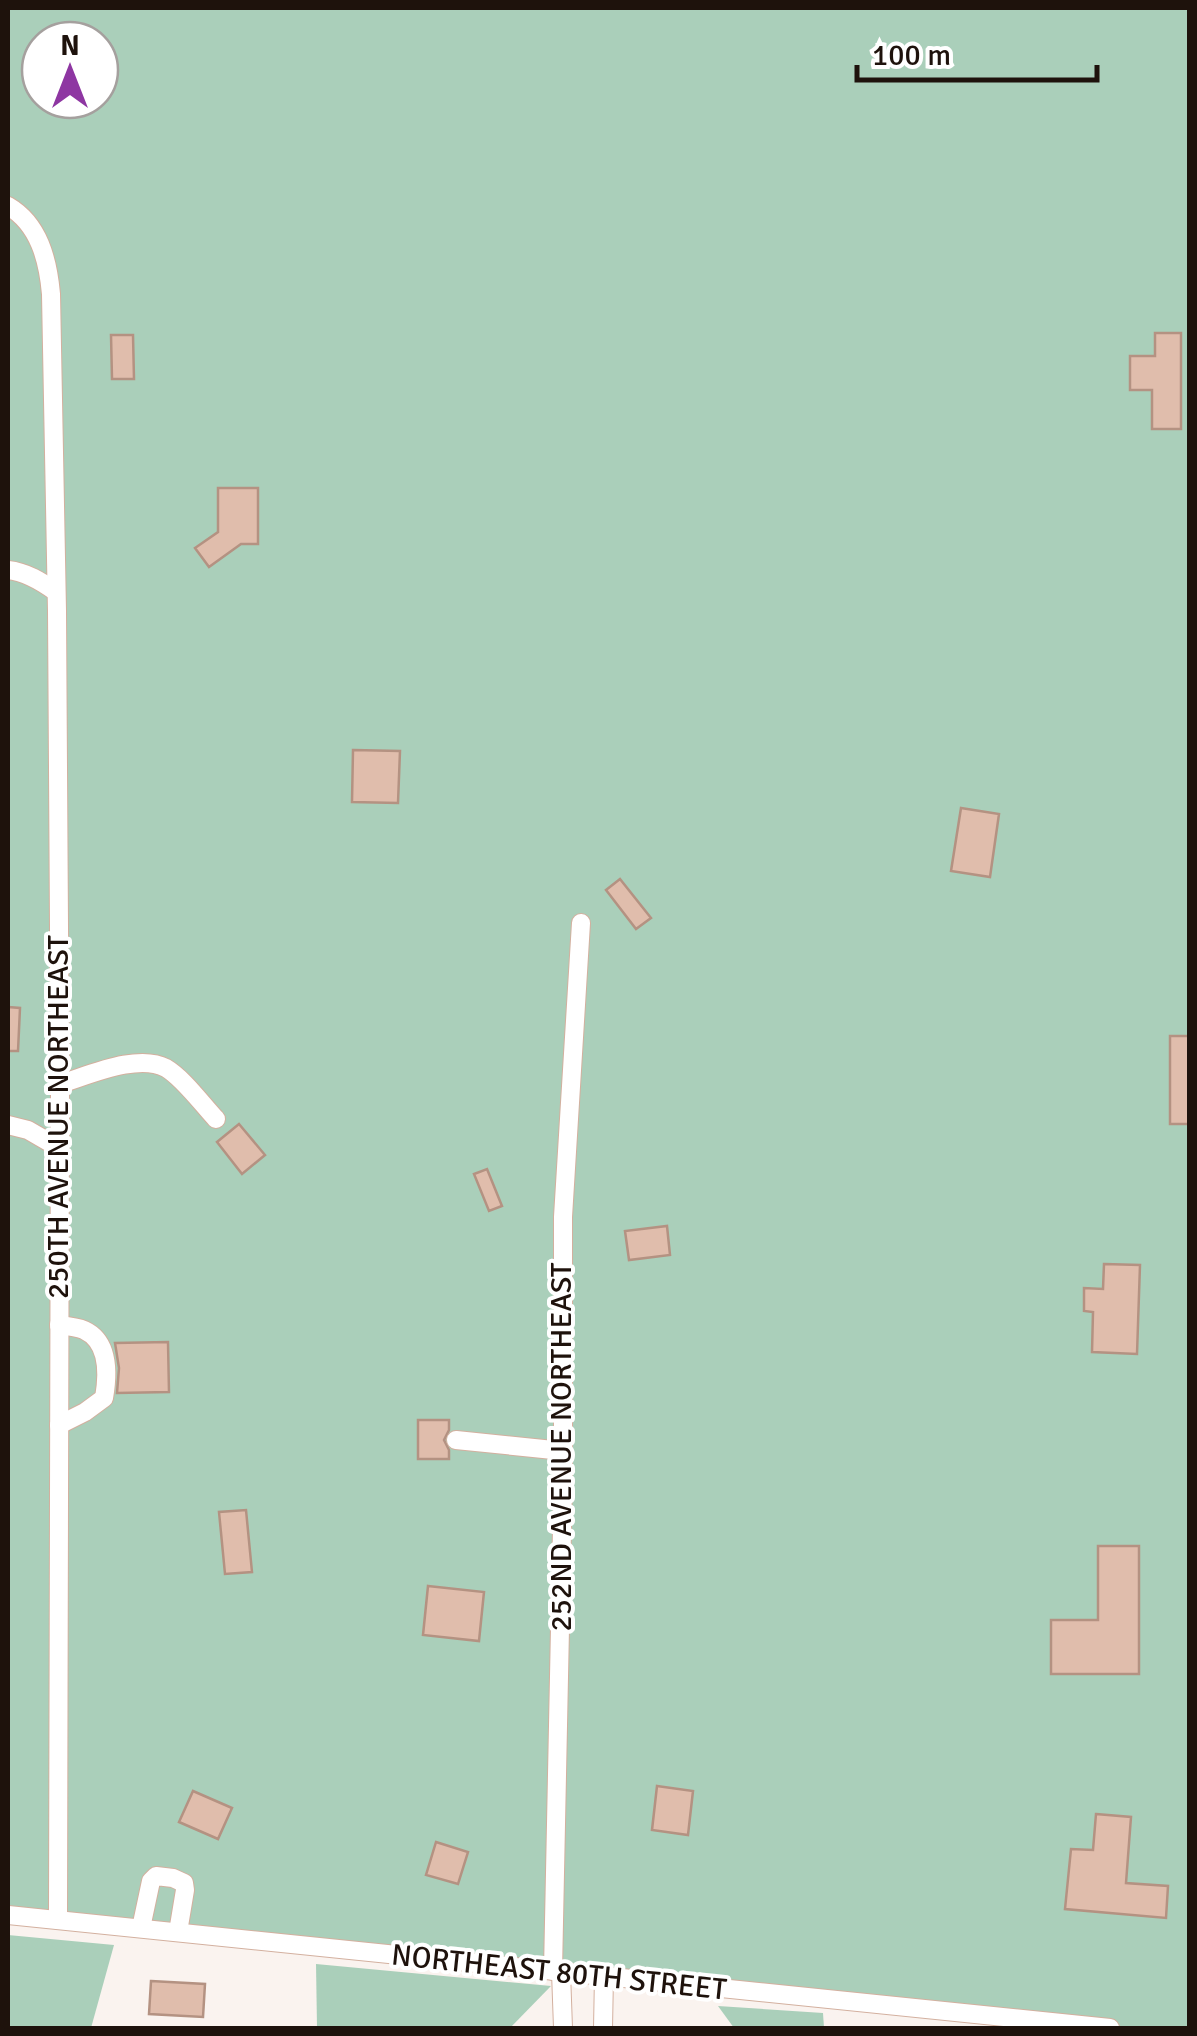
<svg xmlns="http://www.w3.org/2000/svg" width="1197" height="2036" viewBox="0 0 1197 2036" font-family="Signika,sans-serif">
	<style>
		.green { fill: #aacfba; fill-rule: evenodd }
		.building { fill: #e0bdac; stroke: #b49282; stroke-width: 2.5 }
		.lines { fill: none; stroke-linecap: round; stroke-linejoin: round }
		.minor-casing { stroke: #d3b09f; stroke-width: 20 }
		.minor { stroke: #fff; stroke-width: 18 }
		.labels { text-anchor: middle; stroke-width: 8; stroke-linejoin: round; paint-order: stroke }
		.street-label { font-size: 30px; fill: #1e120c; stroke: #fff }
	</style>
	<rect width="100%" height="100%" fill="#faf3ef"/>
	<!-- green -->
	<g class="green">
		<path d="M8 8H1189V2028H1110L8 1915ZM40 40H100V100H40Z"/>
		<path d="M8 1935 114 1945 91 2028H8Z"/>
		<path d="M316 1964 551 1986 510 2028H317Z"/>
		<path d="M718 2006 823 2013 824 2028H734Z"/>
	</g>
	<!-- building -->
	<g class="building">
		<path d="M1155 333H1181V429H1152V390H1130V356H1155Z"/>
		<path d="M111 335H133L134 379H112Z"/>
		<path d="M218 488H258V544H241L209 567 195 548 218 532Z"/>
		<path d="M353 750 400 751 398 803 352 802Z"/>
		<path d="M961 808 999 814 990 877 951 871Z"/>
		<path d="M620 879 651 918 636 929 606 890Z"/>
		<path d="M8 1007 20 1008 18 1051H8Z"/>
		<rect x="1170" y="1036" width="20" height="88"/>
		<path d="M239 1124 265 1155 242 1174 217 1142Z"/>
		<path d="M487 1169 502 1206 489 1211 474 1174Z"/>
		<path d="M667 1226 670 1255 629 1260 625 1231Z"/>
		<path d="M1104 1264 1140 1265 1137 1354 1092 1352 1093 1312 1084 1311V1288L1103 1289Z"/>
		<path d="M168 1342 169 1392 117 1393 119 1368 115 1343Z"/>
		<path d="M418 1420H449V1430L444 1440 449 1450V1459H418Z"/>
		<path d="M246 1510 252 1572 225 1574 219 1512Z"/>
		<path d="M1098 1546H1139V1674H1051V1620H1098Z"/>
		<path d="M428 1586 484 1592 479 1641 423 1635Z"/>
		<path d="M657 1786 693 1791 688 1835 652 1830Z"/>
		<path d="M193 1791 232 1808 218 1839 179 1822Z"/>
		<path d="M1096 1814 1131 1817 1126 1883 1168 1886 1166 1918 1065 1909 1071 1849 1093 1850Z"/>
		<path d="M436 1842 468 1852 458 1884 426 1875Z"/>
		<path d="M151 1981 205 1984 203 2017 149 2014Z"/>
	</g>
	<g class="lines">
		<!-- minor casing -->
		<g class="minor-casing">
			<g id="minor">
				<path d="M8 206C39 224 48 260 51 294L57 611 60 1084 58 1920"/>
				<path d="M8 570C26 572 41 581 56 592"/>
				<path d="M60 1084C90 1075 138 1053 166 1068 183 1078 202 1104 216 1119"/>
				<path d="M8 1125 28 1130 59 1148"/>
				<path d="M59 1425 85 1412 104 1398C108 1375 110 1342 84 1330 77 1327 67 1326 59 1325"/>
				<path d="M456 1440 563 1451"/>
				<path d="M8 1915 1110 2028"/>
				<path d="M141 1928 151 1881 156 1876 173 1878 184 1883 185 1890 178 1932"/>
				<path d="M553 1971 563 1481V1217L581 923"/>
				<path d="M561 1972 563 2028"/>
				<path d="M603 2028 604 1976"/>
			</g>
		</g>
		<!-- minor -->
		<use href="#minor" class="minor"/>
	</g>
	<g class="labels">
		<!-- street labels -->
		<g class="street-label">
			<text transform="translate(58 1117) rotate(-90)" y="10">250TH AVENUE NORTHEAST</text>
			<text transform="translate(561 1447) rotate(-90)" y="10">252ND AVENUE NORTHEAST</text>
			<text transform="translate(559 1972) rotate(6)" y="10">NORTHEAST 80TH STREET</text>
		</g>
	</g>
	<!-- border -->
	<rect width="1197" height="2036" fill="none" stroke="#1e120c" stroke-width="20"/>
	<!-- north arrow -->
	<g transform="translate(70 70)"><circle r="48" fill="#ffffff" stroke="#a5a09e" stroke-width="2.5"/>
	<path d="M0-8L18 38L0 25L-18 38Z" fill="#8e36a2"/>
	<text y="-15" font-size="28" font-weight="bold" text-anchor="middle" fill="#1e120c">N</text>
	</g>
	<!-- scale -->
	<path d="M857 65v15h240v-15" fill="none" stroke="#1e120c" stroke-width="5"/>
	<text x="872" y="65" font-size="30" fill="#1e120c" stroke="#ffffff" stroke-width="8" paint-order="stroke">100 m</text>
</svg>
